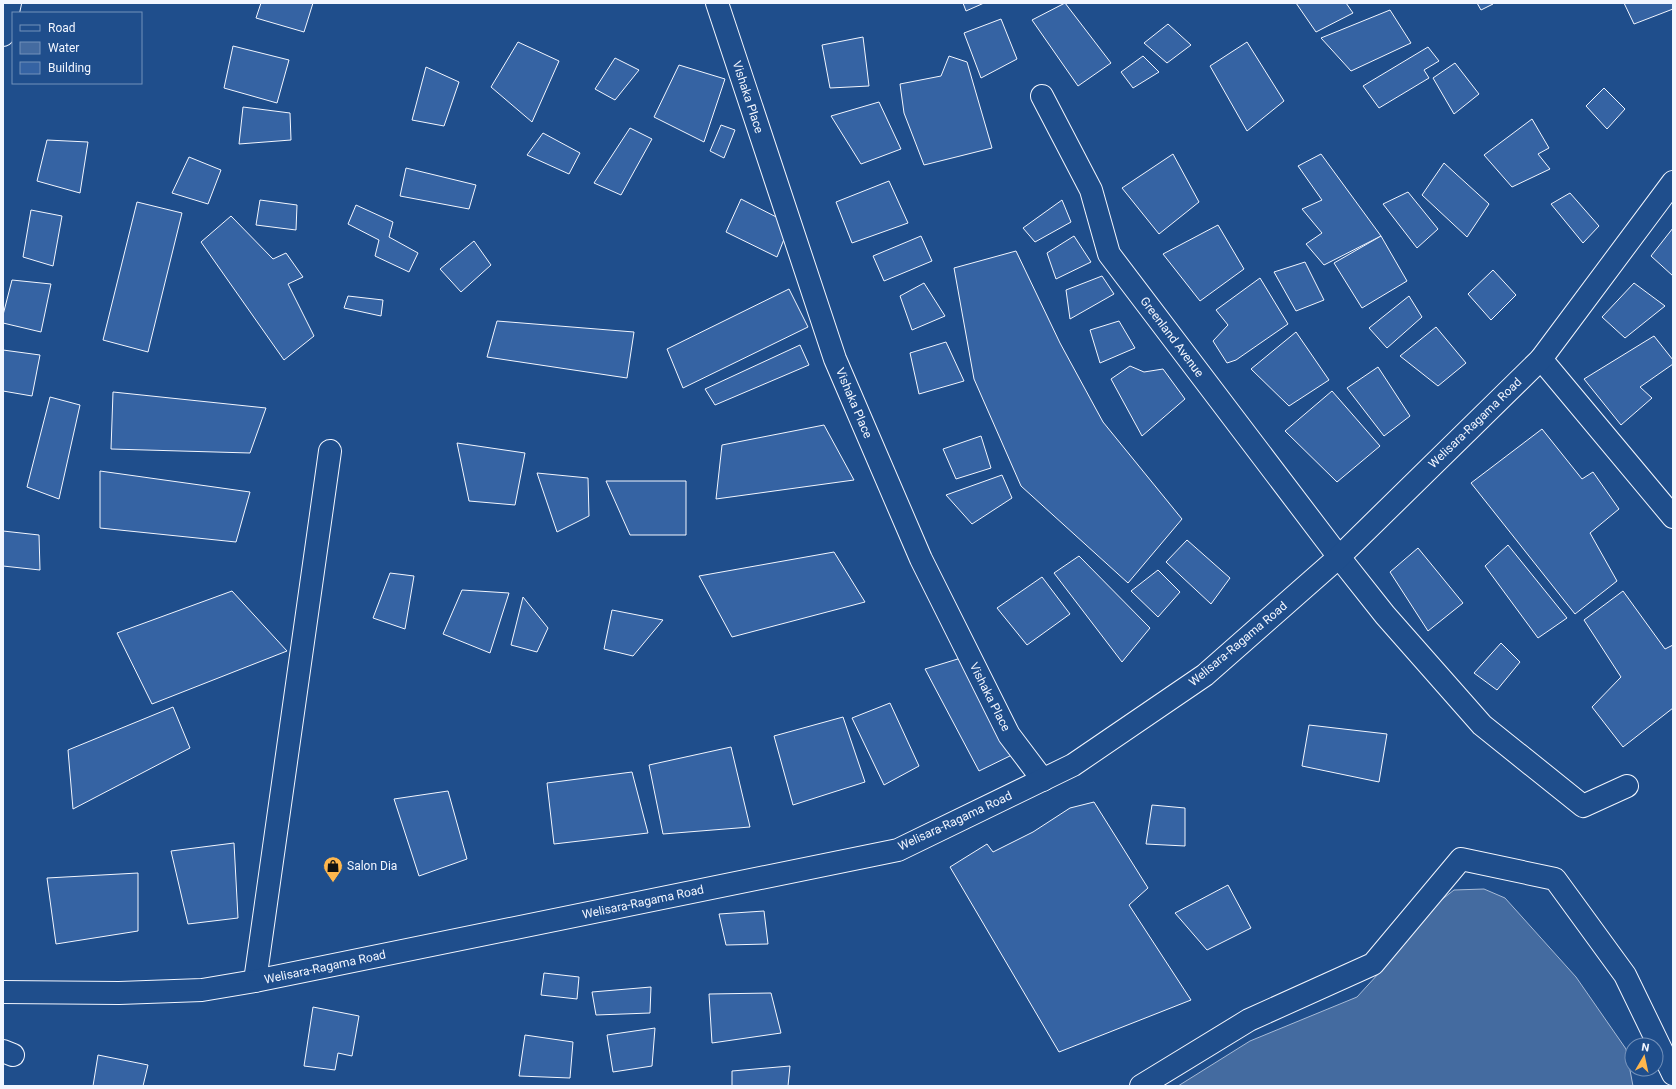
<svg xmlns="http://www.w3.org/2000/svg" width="1676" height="1089" viewBox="0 0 1676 1089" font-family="Roboto,sans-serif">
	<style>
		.water { fill: #446ba0; stroke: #a8bbd7 }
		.building { fill: #3563a3; stroke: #f2f6ff }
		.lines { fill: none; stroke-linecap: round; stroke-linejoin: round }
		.street-casing { stroke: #f2f6ff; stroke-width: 24 }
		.primary-casing { stroke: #f2f6ff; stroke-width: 24 }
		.street { stroke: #1f4e8c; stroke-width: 22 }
		.primary { stroke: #1f4e8c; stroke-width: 22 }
		.labels { text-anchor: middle; stroke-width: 3; stroke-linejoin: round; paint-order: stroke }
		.street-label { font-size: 12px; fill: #f2f6ff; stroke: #1f4e8c }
		.poi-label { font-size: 12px; fill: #f2f6ff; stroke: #1f4e8c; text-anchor: start }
	</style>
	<rect width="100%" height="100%" fill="#1f4e8c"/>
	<!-- water -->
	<path class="water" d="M1484 889 1505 898 1576 977 1626 1049 1633 1086H1178L1250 1041 1357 997 1390 961 1427 911 1454 890Z"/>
	<!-- building -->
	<g class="building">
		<path d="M261 3H313L304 32 256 18Z"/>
		<path d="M963 3H984L966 11Z"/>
		<path d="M1065 3 1111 63 1078 86 1032 20Z"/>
		<path d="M1296 3H1346L1353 13 1316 32Z"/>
		<path d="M1477 3H1493V4L1481 10Z"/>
		<path d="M1624 3H1673V9L1634 24Z"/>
		<path d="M1390 10 1411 43 1351 71 1321 38Z"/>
		<path d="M1001 19 1017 59 981 78 964 33Z"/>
		<path d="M1168 24 1191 45 1167 63 1144 43Z"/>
		<path d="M863 37 869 86 830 88 822 45Z"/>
		<path d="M518 42 559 61 532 122 491 87Z"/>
		<path d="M1247 42 1284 101 1247 131 1210 66Z"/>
		<path d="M233 46 289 60 277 103 224 88Z"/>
		<path d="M1428 47 1439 61 1424 70 1429 78 1379 108 1363 86Z"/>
		<path d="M949 56 967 62 992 148 924 165 904 113 900 84 941 76Z"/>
		<path d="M1143 56 1159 72 1133 88 1121 72Z"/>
		<path d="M615 58 639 70 615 100 595 89Z"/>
		<path d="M1455 63 1479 94 1454 114 1433 78Z"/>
		<path d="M679 65 725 79 704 142 654 117Z"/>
		<path d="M426 67 459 82 444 126 412 120Z"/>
		<path d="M1604 88 1625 109 1607 129 1586 106Z"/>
		<path d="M879 102 901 149 861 164 831 116Z"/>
		<path d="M243 107 290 113 291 140 239 144Z"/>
		<path d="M1532 119 1549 148 1538 154 1550 169 1512 187 1484 155Z"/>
		<path d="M721 125 735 130 724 158 710 151Z"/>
		<path d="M630 128 652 139 621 195 594 183Z"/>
		<path d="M543 133 580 153 569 174 527 155Z"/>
		<path d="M47 140 88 142 80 193 37 181Z"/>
		<path d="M1173 154 1199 202 1159 234 1122 188Z"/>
		<path d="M1321 154 1381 236 1324 265 1306 244 1322 233 1302 209 1322 200 1298 166Z"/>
		<path d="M189 157 221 170 208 204 172 193Z"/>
		<path d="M1444 163 1489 204 1467 237 1422 195Z"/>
		<path d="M406 168 476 185 469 209 400 196Z"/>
		<path d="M889 181 908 223 852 243 836 202Z"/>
		<path d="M1408 192 1438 229 1417 248 1383 204Z"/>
		<path d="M1570 193 1599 226 1583 243 1551 204Z"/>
		<path d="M741 199 790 224 777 257 726 232Z"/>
		<path d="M260 200 297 205 296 230 256 225Z"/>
		<path d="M1062 200 1071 222 1035 242 1023 228Z"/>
		<path d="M137 202 182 213 148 352 103 340Z"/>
		<path d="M356 205 393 222 389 237 418 253 409 272 375 256 379 240 348 224Z"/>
		<path d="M31 210 62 216 53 266 23 257Z"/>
		<path d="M231 216 273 259 286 253 303 277 288 284 314 336 284 360 201 242Z"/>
		<path d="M1218 225 1244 269 1200 301 1163 254Z"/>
		<path d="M1673 228V276L1651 256Z"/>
		<path d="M921 236 932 261 884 281 873 256Z"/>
		<path d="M1074 236 1091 262 1056 279 1047 253Z"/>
		<path d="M1381 236 1407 281 1362 308 1334 263Z"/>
		<path d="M474 241 491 265 461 292 440 269Z"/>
		<path d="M1016 251 1060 343 1103 422 1182 519 1128 583 1021 486 974 379 954 268Z"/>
		<path d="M1305 262 1324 300 1296 311 1274 272Z"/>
		<path d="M1493 270 1516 295 1491 320 1468 294Z"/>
		<path d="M1102 276 1114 294 1070 319 1066 290Z"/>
		<path d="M1260 278 1288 324 1236 360 1227 363 1213 341 1228 325 1216 310Z"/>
		<path d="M12 280 51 284 41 332 3 323V315Z"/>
		<path d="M924 283 945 316 912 330 900 296Z"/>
		<path d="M1634 283 1665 306 1625 338 1602 317Z"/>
		<path d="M789 289 808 327 683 388 667 349Z"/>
		<path d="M348 296 383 300 381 316 344 308Z"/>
		<path d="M1409 296 1422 317 1387 348 1369 328Z"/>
		<path d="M497 321 634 332 627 378 487 357Z"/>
		<path d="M1119 321 1135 348 1100 363 1090 330Z"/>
		<path d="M1436 327 1466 363 1438 386 1400 356Z"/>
		<path d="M1296 332 1329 380 1289 406 1251 369Z"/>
		<path d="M1654 336 1673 360V364L1640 387 1652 398 1621 425 1584 379Z"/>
		<path d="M946 342 964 381 919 394 910 353Z"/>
		<path d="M800 345 809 365 715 405 705 389Z"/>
		<path d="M3 350 40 355 32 396 3 391Z"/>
		<path d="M1130 366 1144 372 1163 369 1185 399 1142 436 1111 379Z"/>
		<path d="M1378 367 1410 416 1384 436 1347 388Z"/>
		<path d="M1332 391 1380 446 1337 482 1285 431Z"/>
		<path d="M113 392 266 408 250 453 111 449Z"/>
		<path d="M50 397 80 405 59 499 27 487Z"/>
		<path d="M824 425 854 480 716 499 722 445Z"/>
		<path d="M1542 429 1582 479 1593 472 1619 509 1590 533 1617 581 1575 614 1471 483Z"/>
		<path d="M981 436 991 468 956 479 943 449Z"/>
		<path d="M457 443 525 453 515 505 469 501Z"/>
		<path d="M100 471 250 492 236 542 100 528Z"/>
		<path d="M537 473 588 478 589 516 557 532Z"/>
		<path d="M1002 475 1012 498 972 524 946 495Z"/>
		<path d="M606 481H686V535H630Z"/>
		<path d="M3 531 39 535 40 570 3 566Z"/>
		<path d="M1187 540 1230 578 1211 604 1166 562Z"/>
		<path d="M1508 545 1567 618 1538 638 1485 566Z"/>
		<path d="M1418 548 1463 603 1428 631 1390 572Z"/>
		<path d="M834 552 865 602 732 637 699 576Z"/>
		<path d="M1079 556 1150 628 1122 662 1054 573Z"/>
		<path d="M1158 570 1180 592 1158 617 1131 591Z"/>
		<path d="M390 573 414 576 405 629 373 618Z"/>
		<path d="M1042 577 1070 614 1027 645 997 608Z"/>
		<path d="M462 590 509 593 490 653 443 634Z"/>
		<path d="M232 591 287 651 152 704 117 633Z"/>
		<path d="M1623 591 1665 649 1673 645V708L1623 747 1592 707 1621 677 1584 620Z"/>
		<path d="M523 597 548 628 537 652 511 645Z"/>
		<path d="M612 610 663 620 633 656 604 649Z"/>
		<path d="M1501 643 1520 662 1497 690 1474 673Z"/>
		<path d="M961 658 1014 754 979 771 925 669Z"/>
		<path d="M890 703 919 766 884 785 852 718Z"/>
		<path d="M173 707 190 748 73 809 68 750Z"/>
		<path d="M843 717 865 782 793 805 774 736Z"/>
		<path d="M1309 725 1387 734 1379 782 1302 766Z"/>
		<path d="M731 747 750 827 663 834 649 765Z"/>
		<path d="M632 772 648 833 554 844 547 783Z"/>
		<path d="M448 791 467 859 419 876 394 799Z"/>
		<path d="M1094 802 1148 888 1129 905 1191 1000 1059 1052 950 867 987 844 993 852 1033 832 1070 808Z"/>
		<path d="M1152 805 1185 808V846L1146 844Z"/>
		<path d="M234 843 238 918 188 924 171 851Z"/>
		<path d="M138 873V931L56 944 47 878Z"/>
		<path d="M1228 885 1251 928 1207 950 1175 913Z"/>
		<path d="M764 911 768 944 726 945 719 914Z"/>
		<path d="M544 973 579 977 577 999 541 995Z"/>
		<path d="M651 987 650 1013 596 1015 592 992Z"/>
		<path d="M771 993 781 1033 712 1043 709 994Z"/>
		<path d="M313 1007 359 1016 352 1056 338 1053 335 1070 304 1066Z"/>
		<path d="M655 1028 652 1066 613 1072 607 1035Z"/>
		<path d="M525 1035 573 1042 570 1078 519 1076Z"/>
		<path d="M98 1055 148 1065 143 1086H93Z"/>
		<path d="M790 1066 788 1086H732V1071Z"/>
	</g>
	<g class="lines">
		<!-- street casing -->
		<g class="street-casing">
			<g id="street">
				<path d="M717 3 835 359 921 559 1009 735 1043 780"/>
				<path d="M3 35 10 3"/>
				<path d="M1042 96 1091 190 1109 254 1339 557 1385 615 1482 725 1583 806 1627 786"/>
				<path d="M1541 359 1673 517"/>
				<path d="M255 981 330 451"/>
				<path d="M3 1051 13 1055"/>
				<path d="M1141 1086 1249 1020 1373 964 1461 859 1555 879 1625 975 1673 1074"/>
			</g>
		</g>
		<!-- primary casing -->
		<g class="primary-casing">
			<path id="primary" d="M3 992 119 993 202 990 255 981 898 850 1073 765 1205 675 1339 557 1541 359 1673 182"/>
		</g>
		<!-- street -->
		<use href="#street" class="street"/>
		<!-- primary -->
		<use href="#primary" class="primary"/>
	</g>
	<!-- icons -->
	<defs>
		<g id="shop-pin" transform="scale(1)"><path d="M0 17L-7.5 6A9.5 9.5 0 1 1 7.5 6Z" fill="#ffb74d" stroke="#1f4e8c"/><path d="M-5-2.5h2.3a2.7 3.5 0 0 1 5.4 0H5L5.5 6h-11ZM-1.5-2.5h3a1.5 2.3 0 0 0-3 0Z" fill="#111"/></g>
	</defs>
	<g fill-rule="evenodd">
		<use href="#shop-pin" x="333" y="866"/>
	</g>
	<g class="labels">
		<!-- street labels -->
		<g class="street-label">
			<text transform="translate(748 97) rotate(72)" y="4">Vishaka Place</text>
			<text transform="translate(1172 337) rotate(53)" y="4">Greenland Avenue</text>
			<text transform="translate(854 403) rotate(67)" y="4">Vishaka Place</text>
			<text transform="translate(1475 423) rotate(-44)" y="4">Welisara-Ragama Road</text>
			<text transform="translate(1238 644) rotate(-40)" y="4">Welisara-Ragama Road</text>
			<text transform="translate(990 697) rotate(63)" y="4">Vishaka Place</text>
			<text transform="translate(955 821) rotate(-25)" y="4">Welisara-Ragama Road</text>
			<text transform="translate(643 902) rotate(-12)" y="4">Welisara-Ragama Road</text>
			<text transform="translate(325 967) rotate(-12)" y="4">Welisara-Ragama Road</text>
		</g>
		<!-- poi labels -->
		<g class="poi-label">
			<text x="347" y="870">Salon Dia</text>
		</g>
	</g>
	<!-- border -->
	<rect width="1676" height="1089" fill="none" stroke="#f2f6ff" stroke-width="8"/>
	<!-- legend -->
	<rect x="12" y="12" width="130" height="72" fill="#1f4e8c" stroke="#7391ba"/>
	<rect x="20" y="25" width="20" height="6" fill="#1f4e8c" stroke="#7391ba"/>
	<text x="48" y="32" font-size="12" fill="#f2f6ff">Road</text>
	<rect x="20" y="42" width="20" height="12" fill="#446ba0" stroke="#7391ba"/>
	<text x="48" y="52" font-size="12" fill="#f2f6ff">Water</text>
	<rect x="20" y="62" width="20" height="12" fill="#3563a3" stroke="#7391ba"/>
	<text x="48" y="72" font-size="12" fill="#f2f6ff">Building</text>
	<!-- north arrow -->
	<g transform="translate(1644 1057) rotate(9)"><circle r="19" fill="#1f4e8c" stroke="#7391ba"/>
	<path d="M0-3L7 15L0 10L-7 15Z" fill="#ffb74d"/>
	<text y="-6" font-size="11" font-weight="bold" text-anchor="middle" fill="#f2f6ff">N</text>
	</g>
</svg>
